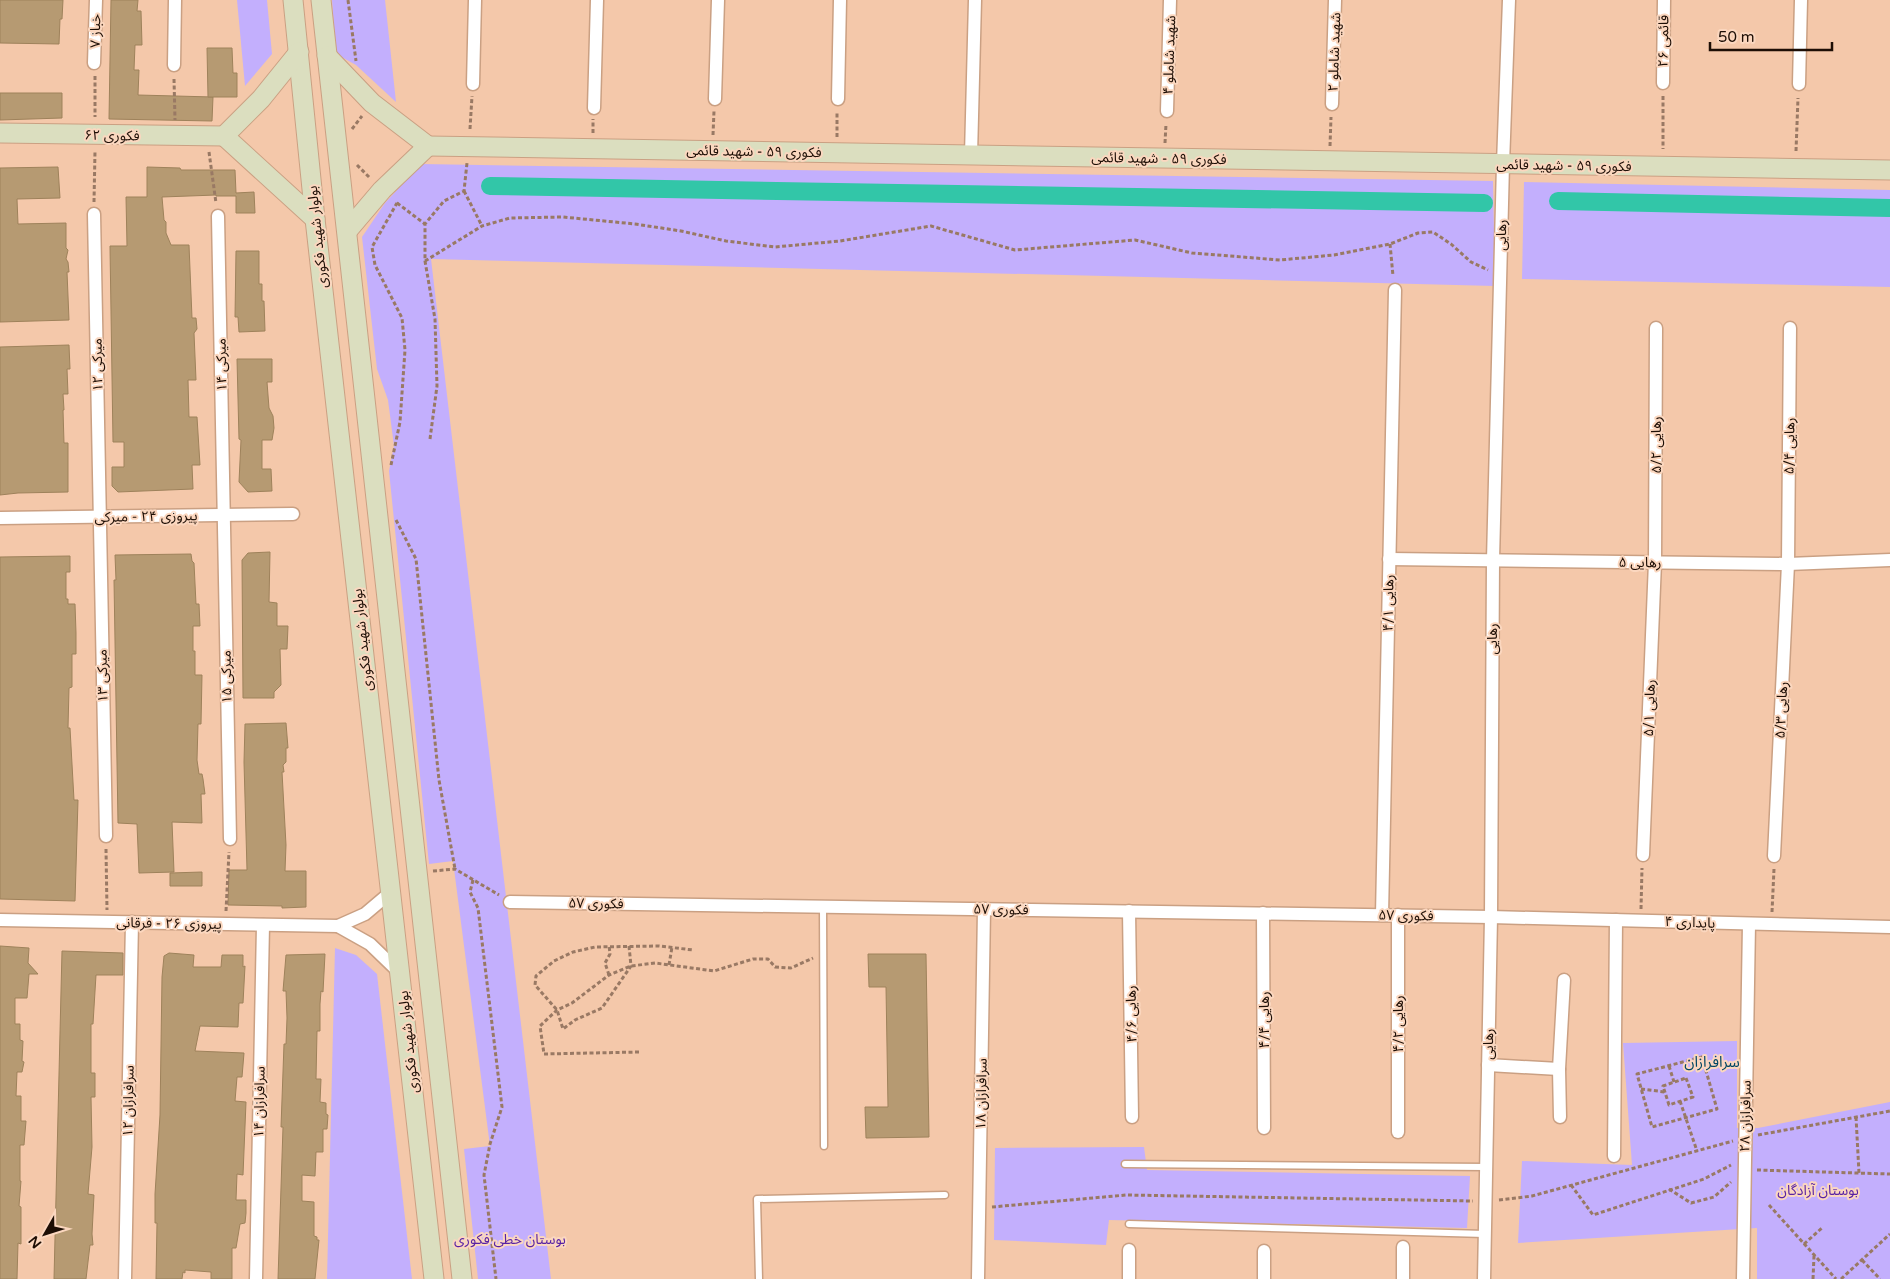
<svg xmlns="http://www.w3.org/2000/svg" width="1890" height="1279" viewBox="0 0 1890 1279" font-family="'Varela Round','Noto Sans Arabic',sans-serif">
	<style>
		.green { fill: #c3affd }
		.lines { fill: none; stroke-linecap: round; stroke-linejoin: round }
		.canal { stroke: #32c6a8; stroke-width: 18 }
		.building { fill: #b69a72; stroke: #9e825b }
		.lane-casing { stroke: #caa083; stroke-width: 9 }
		.street-casing { stroke: #caa083; stroke-width: 15 }
		.secondary-casing { stroke: #caa083; stroke-width: 21 }
		.path { stroke: #997964; stroke-width: 3; stroke-dasharray: 4 2.5; stroke-linecap: butt }
		.lane { stroke: #fff; stroke-width: 6 }
		.street { stroke: #fff; stroke-width: 12 }
		.secondary { stroke: #dbdebf; stroke-width: 19 }
		.labels { text-anchor: middle; stroke-width: 4; stroke-linejoin: round; paint-order: stroke }
		.street-label { font-size: 14px; fill: #1d0e05; stroke: #fbd7bf }
		.park-label { font-size: 14px; fill: #5822a4; stroke: #fbd7bf }
		.neighbourhood-label { font-size: 15px; fill: #004664; stroke: #fbd7bf }
	</style>
	<rect width="100%" height="100%" fill="#f4c8aa"/>
	<!-- green -->
	<g class="green">
		<path d="M237 0H267L272 54 245 86Z"/>
		<path d="M332 0H385L396 102 356 65 336 54Z"/>
		<path d="M421 164 1493 181 1495 286 431 259 551 1279H478L464 1149 490 1146 453 861 429 864 389 471 394 446 388 400 377 369 362 237 385 203Z"/>
		<path d="M1524 182 1890 190V287L1522 279Z"/>
		<path d="M335 948 356 955 377 974 412 1279H327Z"/>
		<path d="M1737 1041V1128H1758L1890 1102V1279H1757V1228L1518 1243 1522 1161 1632 1165 1623 1043Z"/>
		<path d="M1144 1147 1147 1170 1470 1176 1467 1228 1109 1220 1106 1245 994 1240 995 1148Z"/>
	</g>
	<g class="lines">
		<!-- canal -->
		<g class="canal">
			<path d="M490 186 1484 203"/>
			<path d="M1558 201 1890 208"/>
		</g>
	</g>
	<!-- building -->
	<g class="building">
		<path d="M0 0H63L62 19H60L59 44 0 43Z"/>
		<path d="M111 0H138L137 11H141L142 45H135L134 70H139L138 95 213 97 212 121 109 119Z"/>
		<path d="M207 48H232L233 73H237V97H208Z"/>
		<path d="M0 93H62V118L0 120Z"/>
		<path d="M58 167 60 198 17 199 18 224 66 223V248L68 250 66 259 68 262 69 272H67L69 320 0 322V168Z"/>
		<path d="M147 167 180 168 181 170H235L236 193 254 192 255 213H236V196H216V195L162 197 164 220 166 222V233L171 245H189L192 318H196L197 329 194 333 196 380H188L189 417H197L200 465H192L193 489 118 492 112 486V467H124V442H113L110 246H127L126 197H147Z"/>
		<path d="M236 251H259V284H262V301H264L265 331 239 332 238 317H235Z"/>
		<path d="M69 345 70 369H67L68 394H63L64 410H63L64 443H68V492L18 493 0 495V347Z"/>
		<path d="M237 359H272V382H267L269 408 273 416 274 428 272 440H262V469H271L272 491 248 492 239 482 241 440 239 439Z"/>
		<path d="M270 552 269 602 277 603V626H288L287 649H280L281 685 274 692V698H243L242 560 248 553Z"/>
		<path d="M191 554 192 561 194 563 196 604H199L200 626H193V651H195V675H202L201 724H198L197 760 199 774H202L203 779 205 794H201L202 823 172 822 174 872 139 873 137 824 118 823 114 580H116L115 555Z"/>
		<path d="M70 556V572H66V599H68V604H75L76 633V654H72V687L69 688 68 728H70L74 800H78L75 901 0 899V557Z"/>
		<path d="M286 723 288 748H286V762L283 765 284 772H282L286 845 285 871H306V907L282 908V906L228 905 229 870H247L244 762 245 724Z"/>
		<path d="M202 872V886H170V873Z"/>
		<path d="M0 946 29 948 28 963 38 974H29L27 998H15V1024H20V1040L23 1041 22 1061 24 1062 22 1072H17L16 1096H21V1121H26L24 1145H20V1181H21L19 1206 21 1207V1244L18 1243 17 1279H0Z"/>
		<path d="M62 951 123 953V975H96L93 1024H91V1073H95V1097H91L92 1147 88 1194 94 1195 92 1234 93 1245H90L86 1279H54Z"/>
		<path d="M169 953 194 955 193 967H221L222 955H243V967L245 966 243 1003H239L238 1027 200 1026 195 1051 244 1053 242 1077H237L235 1101 246 1102 243 1175 237 1174 236 1200H246V1213L245 1223 240 1224 236 1248H232V1279H211V1272L185 1270V1273L183 1272 182 1279H156L157 1223H155V1194L160 1115 162 977 164 956Z"/>
		<path d="M325 954 323 992 321 991 320 1004V1031H317L316 1079H321L320 1102 326 1103V1114L328 1115 327 1129H323V1152H316L315 1176 302 1175V1201L314 1202V1236L317 1237V1240H319L315 1279H278L283 1127H281L284 1044H286L287 1018 286 991H283L286 955Z"/>
		<path d="M868 954H926L929 1137 866 1138 865 1107H888L886 987H869Z"/>
	</g>
	<g class="lines">
		<!-- lane casing -->
		<g class="lane-casing">
			<g id="lane">
				<path d="M823 906 824 1146"/>
				<path d="M1125 1164 1486 1167"/>
				<path d="M1129 1224 1485 1234"/>
				<path d="M759 1279 757 1199 945 1195"/>
			</g>
		</g>
		<!-- street casing -->
		<g class="street-casing">
			<g id="street">
				<path d="M94 63 96 0"/>
				<path d="M174 65 175 0"/>
				<path d="M1663 83 1664 0"/>
				<path d="M473 84 475 0"/>
				<path d="M1799 84 1801 0"/>
				<path d="M715 99 718 0"/>
				<path d="M838 99 840 0"/>
				<path d="M1332 104 1335 0"/>
				<path d="M594 108 597 0"/>
				<path d="M1167 111 1170 0"/>
				<path d="M971 155 975 0"/>
				<path d="M94 214 106 836"/>
				<path d="M218 216 230 839"/>
				<path d="M0 518 293 514"/>
				<path d="M1389 559 1788 564 1890 560"/>
				<path d="M1643 855 1655 562 1656 328"/>
				<path d="M1774 856 1788 564 1790 328"/>
				<path d="M510 902 1491 917 1890 927"/>
				<path d="M1129 911 1132 1117"/>
				<path d="M1263 913 1264 1128"/>
				<path d="M1382 915 1395 290"/>
				<path d="M1398 915V1132"/>
				<path d="M0 920 338 926 365 914 391 892"/>
				<path d="M338 926 370 944 400 973"/>
				<path d="M1488 1065 1559 1069"/>
				<path d="M1560 1117 1559 1069 1564 980"/>
				<path d="M1614 1156 1616 920"/>
				<path d="M1264 1251V1279"/>
				<path d="M125 1279 132 922"/>
				<path d="M256 1279 263 925"/>
				<path d="M978 1279 984 909"/>
				<path d="M1129 1279V1250"/>
				<path d="M1403 1279V1247"/>
				<path d="M1484 1279 1491 917 1493 560 1503 164 1509 0"/>
				<path d="M1743 1279 1749 924"/>
			</g>
		</g>
		<!-- secondary casing -->
		<g class="secondary-casing">
			<g id="secondary">
				<path d="M293 0 315 219 434 1279"/>
				<path d="M321 0 462 1279"/>
				<path d="M327 56 372 103 428 146"/>
				<path d="M0 133 224 136"/>
				<path d="M224 136 315 219"/>
				<path d="M224 136 261 99 299 52"/>
				<path d="M428 146 1890 170"/>
				<path d="M348 230 382 190 428 146"/>
			</g>
		</g>
		<!-- path -->
		<g class="path">
			<path d="M348 0 356 61"/>
			<path d="M95 76V117"/>
			<path d="M174 79 175 120"/>
			<path d="M1663 96V149"/>
			<path d="M352 129 362 116"/>
			<path d="M470 129 472 96"/>
			<path d="M593 133V119"/>
			<path d="M713 135 714 111"/>
			<path d="M837 137V111"/>
			<path d="M1165 143 1166 124"/>
			<path d="M1330 146 1331 117"/>
			<path d="M1796 151 1798 98"/>
			<path d="M209 152 216 203"/>
			<path d="M357 165 370 178"/>
			<path d="M464 191 482 226"/>
			<path d="M94 202 95 151"/>
			<path d="M397 203 425 224"/>
			<path d="M1390 244 1393 276"/>
			<path d="M425 261 482 226 510 218 563 217 635 224 681 231 726 241 775 247 840 241 931 226 1015 250 1135 240 1192 253 1280 260 1334 255 1390 244 1418 233 1433 232 1451 244 1471 262 1488 270"/>
			<path d="M430 439 437 386 435 319 425 261V224L444 201 464 191 467 163"/>
			<path d="M391 465 400 422 405 350 402 318 375 265 372 247 397 203 395 201"/>
			<path d="M396 520 416 559 439 780 455 869"/>
			<path d="M106 849 107 910"/>
			<path d="M433 871 455 869 499 895"/>
			<path d="M473 880 470 892 478 908 502 1107 490 1144 484 1175 496 1279"/>
			<path d="M1641 909 1642 868"/>
			<path d="M226 911 229 852"/>
			<path d="M1772 912 1774 869"/>
			<path d="M629 946 631 966 602 1008 575 1020 563 1029 557 1010 535 985 536 976 554 961 573 952 595 947 659 946 693 950"/>
			<path d="M669 965 672 947"/>
			<path d="M609 975 605 963 610 954 609 945"/>
			<path d="M639 1052 544 1054 540 1026 557 1010 572 1003 609 975 631 966 655 963 714 971 753 959H768L775 967 791 968 813 958"/>
			<path d="M1702 1057 1717 1109 1652 1127 1637 1074Z"/>
			<path d="M1669 1066 1674 1082"/>
			<path d="M1686 1078 1693 1097 1669 1105 1663 1086Z"/>
			<path d="M1641 1089 1665 1092"/>
			<path d="M1680 1101 1697 1151"/>
			<path d="M1856 1117 1859 1173"/>
			<path d="M1758 1135 1890 1111"/>
			<path d="M1757 1170 1890 1174"/>
			<path d="M1571 1185 1593 1215 1704 1179 1731 1165"/>
			<path d="M1669 1189 1691 1203 1714 1197 1731 1182"/>
			<path d="M1499 1200 1532 1196 1733 1141"/>
			<path d="M1769 1205 1836 1279"/>
			<path d="M992 1207 1126 1195 1473 1201"/>
			<path d="M1804 1244 1823 1227"/>
			<path d="M1862 1260 1880 1279"/>
			<path d="M1813 1279 1814 1256"/>
			<path d="M1841 1279 1890 1234"/>
		</g>
		<!-- lane -->
		<use href="#lane" class="lane"/>
		<!-- street -->
		<use href="#street" class="street"/>
		<!-- secondary -->
		<use href="#secondary" class="secondary"/>
	</g>
	<g class="labels">
		<!-- street labels -->
		<g class="street-label">
			<text transform="translate(95 31) rotate(-89)" y="5">خباز ۷</text>
			<text transform="translate(1663 41) rotate(-89)" y="5">قائمی ۲۶</text>
			<text transform="translate(1334 52) rotate(-88)" y="5">شهید شاملو ۲</text>
			<text transform="translate(1169 55) rotate(-88)" y="5">شهید شاملو ۴</text>
			<text transform="translate(112 135) rotate(1)" y="5">فکوری ۶۲</text>
			<text transform="translate(754 151) rotate(1)" y="5">فکوری ۵۹ - شهید قائمی</text>
			<text transform="translate(1159 158) rotate(1)" y="5">فکوری ۵۹ - شهید قائمی</text>
			<text transform="translate(1564 165) rotate(1)" y="5">فکوری ۵۹ - شهید قائمی</text>
			<text transform="translate(1501 235) rotate(-89)" y="5">رهایی</text>
			<text transform="translate(317 237) rotate(-96)" y="5">بولوار شهید فکوری</text>
			<text transform="translate(97 365) rotate(-91)" y="5">میرکی ۱۲</text>
			<text transform="translate(221 365) rotate(-91)" y="5">میرکی ۱۴</text>
			<text transform="translate(1656 445) rotate(-90)" y="5">رهایی ۵/۲</text>
			<text transform="translate(1789 446) rotate(-89)" y="5">رهایی ۵/۴</text>
			<text transform="translate(146 516) rotate(-1)" y="5">پیروزی ۲۴ - میرکی</text>
			<text transform="translate(1640 562) rotate(1)" y="5">رهایی ۵</text>
			<text transform="translate(1388 603) rotate(-89)" y="5">رهایی ۴/۱</text>
			<text transform="translate(1492 639) rotate(-90)" y="5">رهایی</text>
			<text transform="translate(362 640) rotate(-96)" y="5">بولوار شهید فکوری</text>
			<text transform="translate(102 676) rotate(-91)" y="5">میرکی ۱۳</text>
			<text transform="translate(226 677) rotate(-91)" y="5">میرکی ۱۵</text>
			<text transform="translate(1649 708) rotate(-88)" y="5">رهایی ۵/۱</text>
			<text transform="translate(1781 710) rotate(-87)" y="5">رهایی ۵/۳</text>
			<text transform="translate(596 903) rotate(1)" y="5">فکوری ۵۷</text>
			<text transform="translate(1001 909) rotate(1)" y="5">فکوری ۵۷</text>
			<text transform="translate(1406 915) rotate(1)" y="5">فکوری ۵۷</text>
			<text transform="translate(1690 922) rotate(2)" y="5">پایداری ۴</text>
			<text transform="translate(169 923) rotate(1)" y="5">پیروزی ۲۶ - فرقانی</text>
			<text transform="translate(1131 1014) rotate(-91)" y="5">رهایی ۴/۶</text>
			<text transform="translate(1264 1020) rotate(-90)" y="5">رهایی ۴/۴</text>
			<text transform="translate(1398 1024) rotate(-90)" y="5">رهایی ۴/۲</text>
			<text transform="translate(408 1042) rotate(-96)" y="5">بولوار شهید فکوری</text>
			<text transform="translate(1488 1044) rotate(-89)" y="5">رهایی</text>
			<text transform="translate(981 1094) rotate(-89)" y="5">سرافرازان ۱۸</text>
			<text transform="translate(128 1101) rotate(-89)" y="5">سرافرازان ۱۲</text>
			<text transform="translate(259 1102) rotate(-89)" y="5">سرافرازان ۱۴</text>
			<text transform="translate(1745 1116) rotate(-89)" y="5">سرافرازان ۲۸</text>
		</g>
		<!-- park labels -->
		<g class="park-label">
			<text x="1818" y="1195">بوستان آزادگان</text>
			<text x="510" y="1244">بوستان خطی فکوری</text>
		</g>
		<!-- neighbourhood labels -->
		<g class="neighbourhood-label">
			<text x="1712" y="1067">سرافرازان</text>
		</g>
	</g>
	<!-- north arrow -->
	<g transform="translate(45 1234) rotate(231)" stroke="#fbd7bf" stroke-width="4" paint-order="stroke">
	<path d="M0-4L9 19L0 12L-9 19Z" fill="#1d0e05"/>
	<text y="-8" font-size="14" font-weight="bold" text-anchor="middle" fill="#1d0e05">N</text>
	</g>
	<!-- scale -->
	<path d="M1710 42v8h122v-8" fill="none" stroke="#1d0e05" stroke-width="2.5"/>
	<text x="1718" y="42" font-size="15" fill="#1d0e05" stroke="#fbd7bf" stroke-width="4" paint-order="stroke">50 m</text>
</svg>
